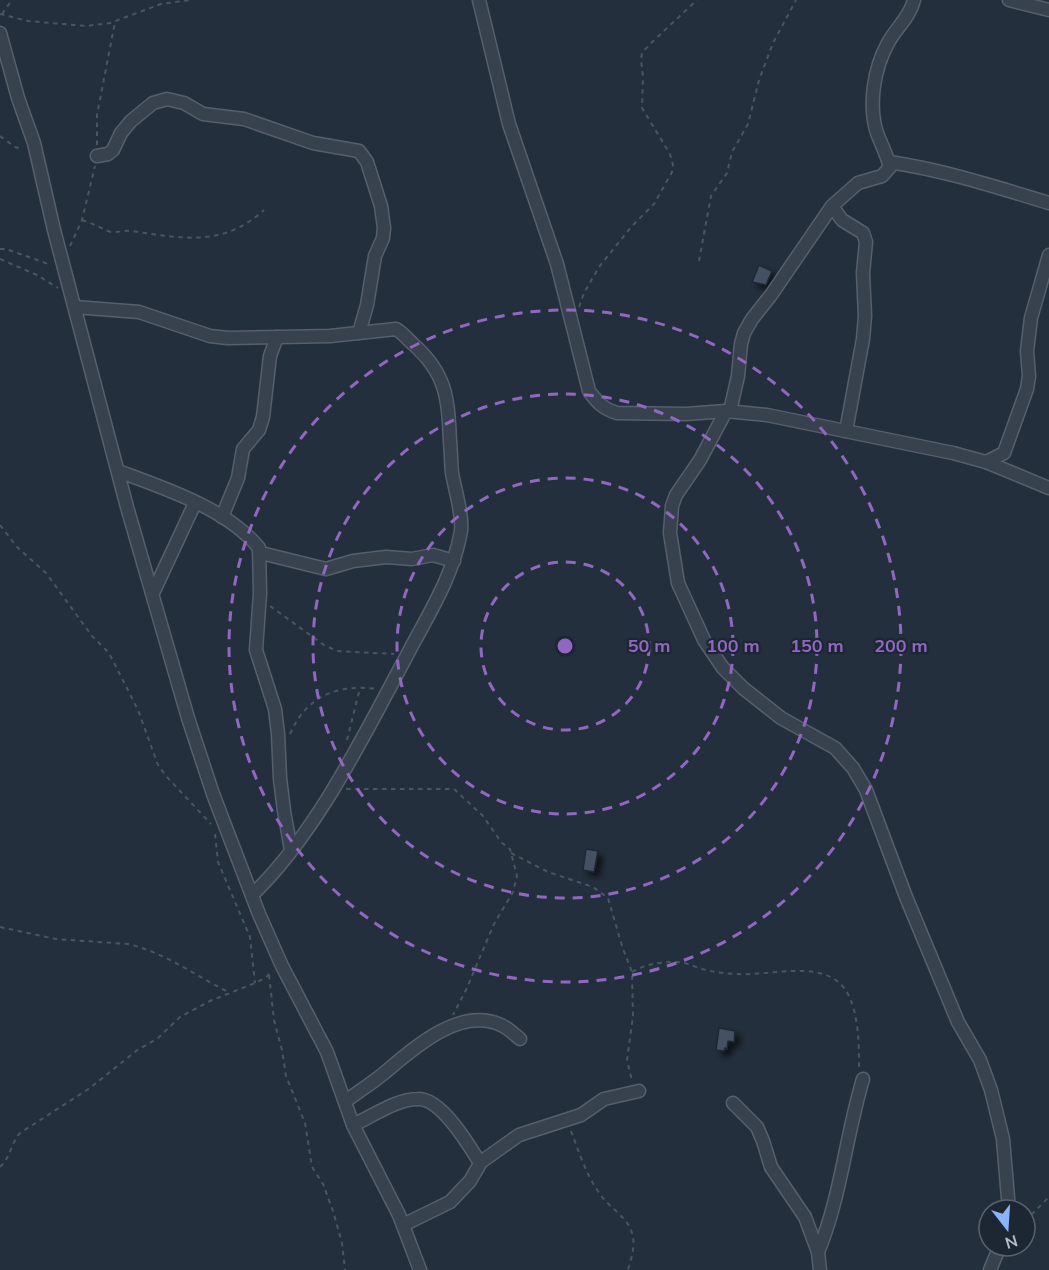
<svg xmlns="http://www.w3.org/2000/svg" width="1049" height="1270" viewBox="0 0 1049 1270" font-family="Mulish,sans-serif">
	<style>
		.building { fill: #455162; stroke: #1f2835; stroke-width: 1.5; filter: url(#shadow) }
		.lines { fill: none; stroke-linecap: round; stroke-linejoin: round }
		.minor-casing { stroke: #565f6c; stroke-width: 15 }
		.path { stroke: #44595c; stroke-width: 2; stroke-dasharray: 4.5 4.5; stroke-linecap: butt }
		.minor { stroke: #38414e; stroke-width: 12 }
		.ring { fill: none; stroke: #9266c3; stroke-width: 3; stroke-dasharray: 10 8 }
		.centre { fill: #9266c3; stroke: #1d2633; stroke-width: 3 }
		.ring-label { font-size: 18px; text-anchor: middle; font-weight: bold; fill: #9266c3; stroke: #1d2633; stroke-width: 4.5; stroke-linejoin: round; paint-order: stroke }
	</style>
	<defs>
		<filter id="shadow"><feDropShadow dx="5" dy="5" stdDeviation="3" flood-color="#0009"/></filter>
	</defs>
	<rect width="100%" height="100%" fill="#242f3e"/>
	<!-- building -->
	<g class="building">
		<path d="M759 265 772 271 766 285 752 282Z"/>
		<path d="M586 849 598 851 594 872 583 870Z"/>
		<path d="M719 1028 735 1031 734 1042 728 1041 727 1049 725 1048 724 1051 716 1050Z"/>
	</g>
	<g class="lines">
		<!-- minor casing -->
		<g class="minor-casing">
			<g id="minor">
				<path d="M479 0 509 124 557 264 589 391C597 402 603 409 617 413L686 414 726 411 767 415 953 453 986 462 1049 488"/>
				<path d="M1009 0 1049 10"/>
				<path d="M0 33 18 98 34 143 54 230 127 507 188 718 213 794 259 914 282 966 327 1052 353 1125 399 1215 420 1270"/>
				<path d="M97 156 108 154 113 150 121 133 131 121 153 103 167 99 184 103 203 114 244 119 313 143 359 151 367 162 381 206 384 228 383 238 375 256 367 305 359 333"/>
				<path d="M889 162C944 170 996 187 1049 203"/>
				<path d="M832 206 842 220 863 233 866 242 863 273 865 316 863 339 846 431"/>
				<path d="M75 307 139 312 210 336 228 338 330 336 396 329C403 333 407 339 413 344 447 374 448 399 450 441 451 452 451 463 452 473 455 490 463 515 461 531 453 578 426 618 405 659 363 737 316 834 252 895"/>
				<path d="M726 411 700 460 676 495 672 506 670 533 678 583 704 640 723 668 743 688 781 718 835 748 853 768 866 790 906 897 958 1022 980 1060 991 1090 1003 1139 1009 1210"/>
				<path d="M730 411 738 376 741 344 744 333 752 319 771 295 832 206 858 183 882 176 890 167C887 155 881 144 877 133 868 105 874 68 888 43 896 28 910 17 914 0"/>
				<path d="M986 462 1004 453 1027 389 1029 376 1027 351 1031 318 1049 255"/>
				<path d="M118 471C164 488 228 509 259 548L260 593 256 650 275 709 278 734 280 778 284 811 291 850"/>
				<path d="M222 517 238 478 243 449 259 430 263 417 270 356 277 337"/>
				<path d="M261 553 326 569 353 561 386 557 412 559 433 555 454 561"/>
				<path d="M153 593 195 503"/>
				<path d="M346 1101C358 1092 372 1083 383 1074 413 1049 459 1006 501 1025 508 1028 514 1034 520 1039"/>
				<path d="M733 1103 757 1127 763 1141 771 1167 805 1217 818 1252 820 1270"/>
				<path d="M353 1125C373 1116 396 1099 418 1099 441 1098 469 1145 480 1163"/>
				<path d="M403 1225 450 1202 470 1181 481 1162 519 1135 581 1115 604 1099 639 1091"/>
				<path d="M818 1252C841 1197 846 1135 863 1079"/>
				<path d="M990 1270 1000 1246"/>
			</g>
		</g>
		<!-- path -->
		<g class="path">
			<path d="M0 14 28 21 86 26 110 23 161 4 190 0"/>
			<path d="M2 14 12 0"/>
			<path d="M0 136 15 147 23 149"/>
			<path d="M97 145V115L115 22"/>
			<path d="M82 220C91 223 99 227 108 231 115 234 123 230 131 231 182 238 222 248 264 210"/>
			<path d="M70 246 82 220 95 166"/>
			<path d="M0 249H6L51 265"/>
			<path d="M0 259 37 275 58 288"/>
			<path d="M699 261 711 196 727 173 732 152 748 124 759 80 773 43 796 0"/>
			<path d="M579 307 584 293 599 267 631 227 654 204 672 172 673 165 670 154 642 108 643 77 641 60 642 53 650 44 697 0"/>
			<path d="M0 525 17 547 46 573 92 636 109 653 138 710 158 765 166 776 211 824"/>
			<path d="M270 606 324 645 337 651 394 654"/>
			<path d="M290 734C307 695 338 684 378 689"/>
			<path d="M347 740 360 688"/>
			<path d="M346 789H454L483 816 501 842 510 849 517 876 513 892 494 924 466 990 453 1015"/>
			<path d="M215 834 218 862 250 937 255 983"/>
			<path d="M511 853 548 872 593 887 608 898 622 946 632 972 633 1016 627 1060 632 1081"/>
			<path d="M0 927 56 939 128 944C166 953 196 976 230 993"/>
			<path d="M632 972C646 964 659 962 676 962 685 962 693 966 702 969 714 972 726 974 738 974 767 976 812 962 837 981 859 997 859 1042 859 1067"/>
			<path d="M269 975 274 1020 282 1050 286 1076 305 1123 312 1167 323 1184 333 1211 342 1243 345 1270"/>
			<path d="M571 1131C579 1152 586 1175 600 1194 609 1208 627 1216 632 1233 636 1245 631 1259 628 1270"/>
			<path d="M0 1167C11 1157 11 1143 20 1133L90 1088 136 1051 158 1038 180 1017 210 1001 255 983 265 978 273 971"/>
			<path d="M1025 1221 1049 1197"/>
		</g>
		<!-- minor -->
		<use href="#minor" class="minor"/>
	</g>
	<!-- distance rings -->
	<g class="ring">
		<circle cx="565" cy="646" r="84"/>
		<circle cx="565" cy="646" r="168"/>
		<circle cx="565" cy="646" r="252"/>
		<circle cx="565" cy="646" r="336"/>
	</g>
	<circle cx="565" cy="646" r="9" class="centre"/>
	<g class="ring-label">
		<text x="649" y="652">50 m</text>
		<text x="733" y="652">100 m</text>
		<text x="817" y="652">150 m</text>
		<text x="901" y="652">200 m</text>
	</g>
	<!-- north arrow -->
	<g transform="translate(1007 1228) rotate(163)"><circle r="28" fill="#1d2633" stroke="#59626f" stroke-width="1.5"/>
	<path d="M0-4.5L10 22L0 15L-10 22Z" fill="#8ab4f8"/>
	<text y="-9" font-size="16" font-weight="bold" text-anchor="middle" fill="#b4bcc9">N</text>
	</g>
</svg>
